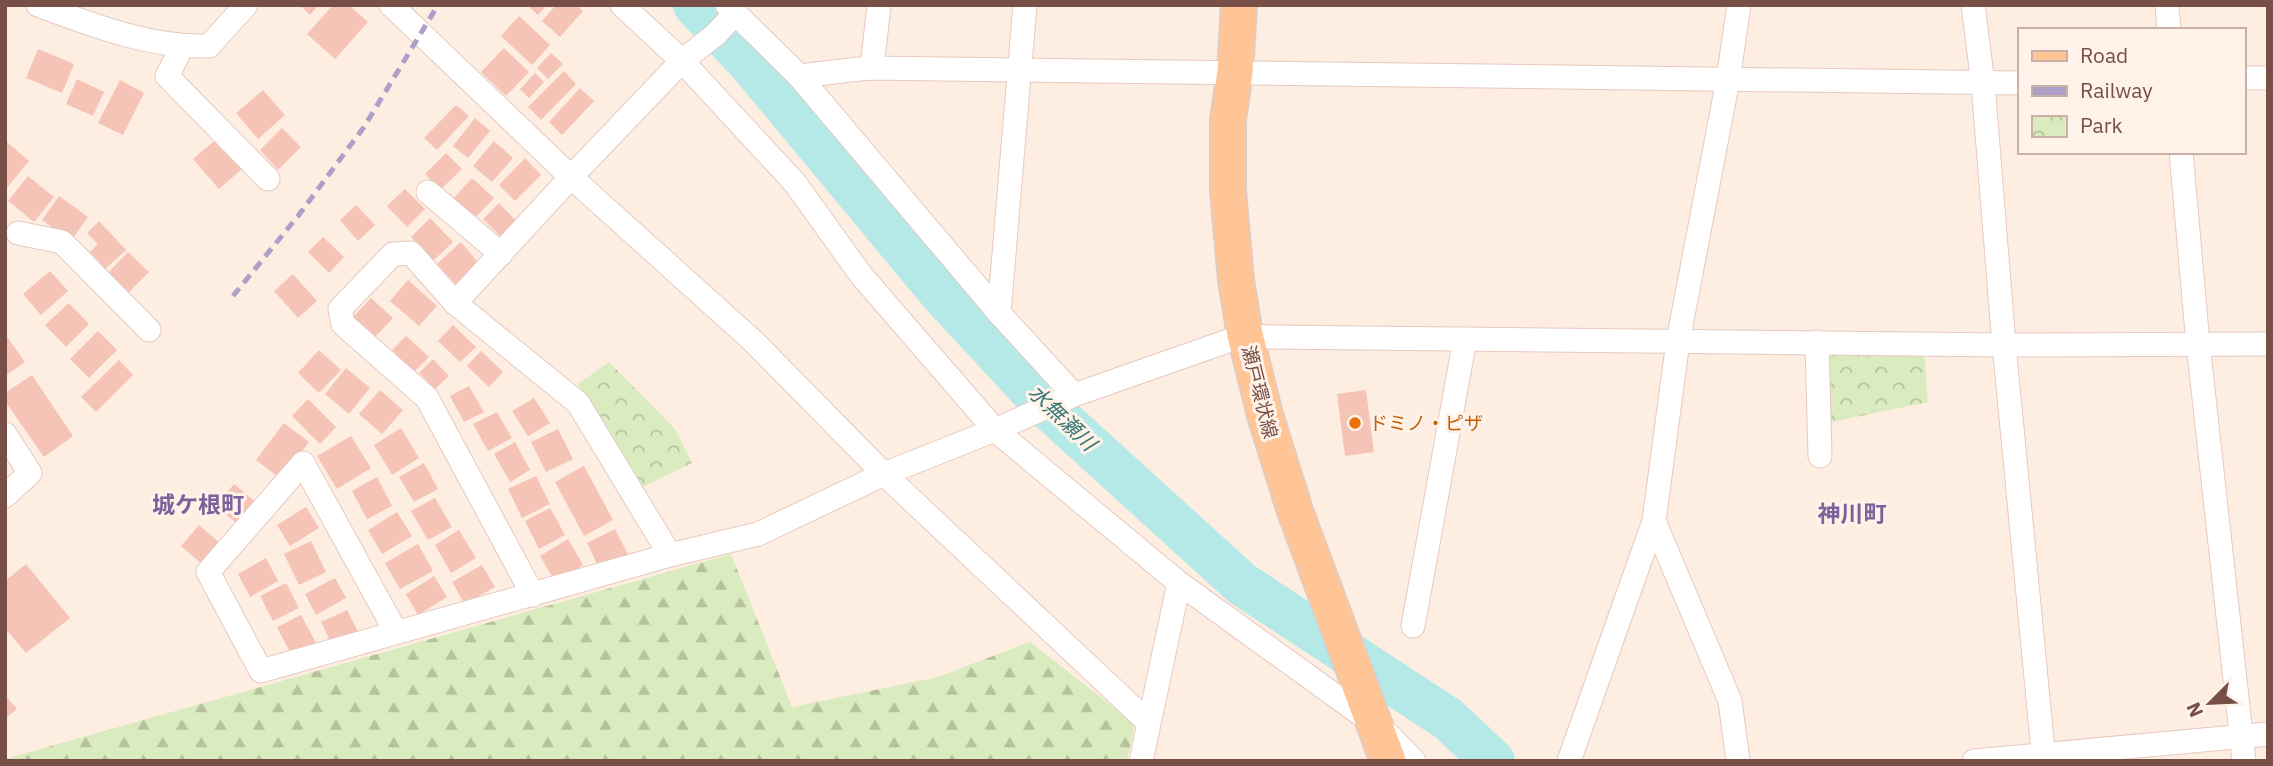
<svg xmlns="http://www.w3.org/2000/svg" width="2273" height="766" viewBox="0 0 2273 766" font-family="'IBM Plex Sans','Noto Sans JP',sans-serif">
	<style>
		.forest { fill: url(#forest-firs) }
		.park { fill: url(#park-crowns) }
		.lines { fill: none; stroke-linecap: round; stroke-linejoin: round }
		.river { stroke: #b4e9e7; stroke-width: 44 }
		.building { fill: #f5c4b7 }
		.street-casing { stroke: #e5cabf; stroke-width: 25 }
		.primary-casing { stroke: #d9cecb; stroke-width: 38 }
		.street { stroke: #fff; stroke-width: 23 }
		.primary { stroke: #ffc597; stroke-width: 35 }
		.rail { stroke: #ae9fc8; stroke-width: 5; stroke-dasharray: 10 7; stroke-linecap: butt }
		.food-dot { fill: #e8710a; stroke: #fff2e9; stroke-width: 2.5 }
		.labels { text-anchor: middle; stroke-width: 6; stroke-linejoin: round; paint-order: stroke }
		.street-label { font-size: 19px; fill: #774f46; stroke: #fff2e9 }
		.food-label { font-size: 19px; fill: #c56008; stroke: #fff2e9; text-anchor: start }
		.water-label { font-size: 21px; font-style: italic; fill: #367675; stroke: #fff2e9 }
		.quarter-label { font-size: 23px; font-weight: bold; fill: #7d619b; stroke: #fff2e9 }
	</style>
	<defs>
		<pattern id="forest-firs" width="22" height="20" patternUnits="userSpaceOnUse" patternTransform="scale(1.75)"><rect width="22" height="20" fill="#daecbf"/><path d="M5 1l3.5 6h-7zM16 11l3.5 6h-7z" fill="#b6c29d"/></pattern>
		<pattern id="park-crowns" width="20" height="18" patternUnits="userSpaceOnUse" patternTransform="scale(1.75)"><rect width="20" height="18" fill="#daecbf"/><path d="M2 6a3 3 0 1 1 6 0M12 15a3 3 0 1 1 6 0" fill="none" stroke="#b6c29d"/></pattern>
	</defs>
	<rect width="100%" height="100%" fill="#feede1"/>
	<!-- forest -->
	<path class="forest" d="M731 554 792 707 938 677 1030 642 1135 724 1127 761H5V759Z"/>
	<!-- park -->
	<g class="park">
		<path d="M1924 350 1928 402 1827 423 1823 352Z"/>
		<path d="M609 362 675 429 692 463 638 489 578 384Z"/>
	</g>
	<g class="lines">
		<!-- river -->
		<path class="river" d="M695 5 749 62 941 293 1044 404 1242 584 1448 719 1493 761"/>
	</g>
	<!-- building -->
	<g class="building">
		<path d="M300 5H319L310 15Z"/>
		<path d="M333 5H349L368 22 335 59 307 34Z"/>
		<path d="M527 5H547L538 15Z"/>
		<path d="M556 5H577L583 11 560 37 542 21Z"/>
		<path d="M519 16 550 45 532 65 501 36Z"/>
		<path d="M504 48 529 72 506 96 481 72Z"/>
		<path d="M38 49 74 64 62 93 26 78Z"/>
		<path d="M551 53 563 64 548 79 537 68Z"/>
		<path d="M564 71 576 84 541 120 528 107Z"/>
		<path d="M535 73 544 82 529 98 520 89Z"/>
		<path d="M77 79 104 92 93 116 66 104Z"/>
		<path d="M120 80 144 93 123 135 98 123Z"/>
		<path d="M580 88 594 101 562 135 549 122Z"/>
		<path d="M263 90 285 115 258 139 236 113Z"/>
		<path d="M456 105 469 116 437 150 424 138Z"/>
		<path d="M475 118 490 131 468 158 453 146Z"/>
		<path d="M282 128 301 147 278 170 260 150Z"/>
		<path d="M218 138 243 168 219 189 193 159Z"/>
		<path d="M494 141 513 158 492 182 473 166Z"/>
		<path d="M7 142 29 161 5 190V144Z"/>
		<path d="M446 153 462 169 440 190 425 174Z"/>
		<path d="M525 158 541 175 515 201 499 185Z"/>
		<path d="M28 176 54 197 34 222 8 201Z"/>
		<path d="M472 178 494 198 474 219 453 199Z"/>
		<path d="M405 189 425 209 407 227 387 206Z"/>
		<path d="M59 196 88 217 71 241 42 220Z"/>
		<path d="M499 203 520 225 504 240 483 219Z"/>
		<path d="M356 205 375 225 358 241 340 220Z"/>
		<path d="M430 218 453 242 433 261 411 237Z"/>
		<path d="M99 221 126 250 105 269 90 252 98 244 87 233Z"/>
		<path d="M323 237 344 257 329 273 308 252Z"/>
		<path d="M461 242 483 268 460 289 437 264Z"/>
		<path d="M128 252 149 272 125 296 105 276Z"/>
		<path d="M50 271 68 291 41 315 23 294Z"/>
		<path d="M293 274 317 301 298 318 274 291Z"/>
		<path d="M408 280 437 306 419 326 390 301Z"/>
		<path d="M371 298 393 318 373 339 352 318Z"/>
		<path d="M69 303 89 324 66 347 45 325Z"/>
		<path d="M453 325 476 347 460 362 438 341Z"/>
		<path d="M98 331 117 350 89 378 70 359Z"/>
		<path d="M5 334 25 362 5 376Z"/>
		<path d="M406 336 429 357 414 372 392 350Z"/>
		<path d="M319 350 341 370 319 393 298 373Z"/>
		<path d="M481 351 503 372 489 387 467 366Z"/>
		<path d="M433 359 449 376 435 389 419 373Z"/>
		<path d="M119 360 133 375 96 412 81 397Z"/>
		<path d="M346 368 370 388 349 414 325 394Z"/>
		<path d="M32 375 73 436 44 457 5 401V393Z"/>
		<path d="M469 386 484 412 464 422 450 396Z"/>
		<path d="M380 390 403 410 382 434 359 414Z"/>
		<path d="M1366 390 1374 452 1345 456 1337 394Z"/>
		<path d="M534 398 550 423 528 436 512 411Z"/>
		<path d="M308 399 336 427 320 444 292 416Z"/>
		<path d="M497 412 512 438 488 451 473 424Z"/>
		<path d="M284 423 309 442 281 479 256 460Z"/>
		<path d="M401 428 419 458 392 475 374 445Z"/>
		<path d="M558 429 573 459 546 472 531 442Z"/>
		<path d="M351 436 371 468 337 489 317 456Z"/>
		<path d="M515 442 530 470 510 482 494 454Z"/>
		<path d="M424 463 438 489 414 502 399 477Z"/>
		<path d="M584 466 613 520 584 536 555 482Z"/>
		<path d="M536 476 550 504 522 518 508 489Z"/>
		<path d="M377 477 392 506 367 519 352 491Z"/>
		<path d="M234 484 258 504 240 526 216 506Z"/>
		<path d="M435 498 452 527 428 540 411 511Z"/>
		<path d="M306 507 319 528 290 546 277 525Z"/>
		<path d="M550 508 565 535 539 549 525 521Z"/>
		<path d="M397 512 412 536 382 554 368 530Z"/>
		<path d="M199 525 221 544 203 565 181 546Z"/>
		<path d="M615 529 628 554 599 568 587 543Z"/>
		<path d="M459 530 476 558 451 573 435 545Z"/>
		<path d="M568 539 583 565 555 582 540 556Z"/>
		<path d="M311 541 326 572 299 585 284 554Z"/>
		<path d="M418 544 433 571 400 589 385 563Z"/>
		<path d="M266 558 278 581 250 597 238 574Z"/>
		<path d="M26 564 70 618 26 653 5 628V581Z"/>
		<path d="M482 565 495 587 465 604 452 582Z"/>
		<path d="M434 576 447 597 418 615 406 594Z"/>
		<path d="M335 578 346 598 316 615 305 594Z"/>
		<path d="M286 583 299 608 273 621 260 596Z"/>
		<path d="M347 610 358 632 332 645 321 622Z"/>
		<path d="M301 615 316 643 292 656 277 627Z"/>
		<path d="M5 695 17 709 5 719Z"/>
	</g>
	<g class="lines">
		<!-- street casing -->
		<g class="street-casing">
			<g id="street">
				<path d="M38 5C92 25 151 48 209 46L246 5"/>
				<path d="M391 5 571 177 753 341 884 474 1148 722"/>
				<path d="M622 5 682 61 795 183 861 275 995 430 1179 583 1373 723 1389 735 1414 761"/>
				<path d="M727 5 799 76 999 313 1074 395 1245 335 1266 337 2004 345 2268 344"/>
				<path d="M1973 5 1983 84 2004 345 2044 761"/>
				<path d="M2167 5 2169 30"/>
				<path d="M182 47 167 76 268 179"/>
				<path d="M872 68 879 5"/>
				<path d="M799 76 868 68 2019 83"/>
				<path d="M2243 78H2268"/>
				<path d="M2181 152 2198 344 2244 761"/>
				<path d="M428 192 501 254"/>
				<path d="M18 233 62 242 149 330"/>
				<path d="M455 303 411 253 393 254 340 309 343 324 427 398 533 595"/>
				<path d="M999 313 1025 5"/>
				<path d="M1817 342 1820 456"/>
				<path d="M5 434 30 473 5 496"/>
				<path d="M1654 521 1730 701 1738 761"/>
				<path d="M670 555 578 403 455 303 571 177 682 61 715 35 734 15"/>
				<path d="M1413 626 1465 339"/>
				<path d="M396 632 303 463 208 572 261 671 670 555 758 534 884 474 995 430 1074 395"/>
				<path d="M1141 761 1179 583"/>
				<path d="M1569 761 1654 521 1678 341 1728 80 1739 5"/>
				<path d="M1974 761 2268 734"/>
			</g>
		</g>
		<!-- primary casing -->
		<g class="primary-casing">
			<path id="primary" d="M1239 5 1235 72 1228 120V191L1236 280 1245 335 1265 415 1295 511 1388 761"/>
		</g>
		<!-- street -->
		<use href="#street" class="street"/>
		<!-- primary -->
		<use href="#primary" class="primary"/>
		<!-- rail -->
		<path class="rail" d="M233 296 298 216 364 127 438 5"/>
	</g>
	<!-- markers -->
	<circle class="food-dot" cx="1355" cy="423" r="7"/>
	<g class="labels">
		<!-- street labels -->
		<g class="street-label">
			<text transform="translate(1260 392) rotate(76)" y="7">瀬戸環状線</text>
		</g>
		<!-- food labels -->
		<g class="food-label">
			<text x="1369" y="430">ドミノ・ピザ</text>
		</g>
		<!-- water labels -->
		<g class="water-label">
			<text transform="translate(1062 418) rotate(44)" y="7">水無瀬川</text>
		</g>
		<!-- quarter labels -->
		<g class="quarter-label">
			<text x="198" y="513">城ケ根町</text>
			<text x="1852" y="522">神川町</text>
		</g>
	</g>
	<!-- border -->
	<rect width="2273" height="766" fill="none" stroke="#774f46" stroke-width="14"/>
	<!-- legend -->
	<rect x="2018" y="28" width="228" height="126" fill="#fff2e9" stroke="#c9b1a8" stroke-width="2"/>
	<rect x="2032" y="51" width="35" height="10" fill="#ffc597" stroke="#c9b1a8" stroke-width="2"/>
	<text x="2080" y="63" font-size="21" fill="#774f46">Road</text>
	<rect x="2032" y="86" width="35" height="10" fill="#ae9fc8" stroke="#c9b1a8" stroke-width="2"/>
	<text x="2080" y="98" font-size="21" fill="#774f46">Railway</text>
	<rect x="2032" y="116" width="35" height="21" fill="url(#park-crowns)" stroke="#c9b1a8" stroke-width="2"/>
	<text x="2080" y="133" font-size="21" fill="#774f46">Park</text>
	<!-- north arrow -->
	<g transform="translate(2210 703) rotate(246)" stroke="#fff2e9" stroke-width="5" paint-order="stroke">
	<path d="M0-5L12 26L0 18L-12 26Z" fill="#774f46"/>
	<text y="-10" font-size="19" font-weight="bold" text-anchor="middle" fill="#774f46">N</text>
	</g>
</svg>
